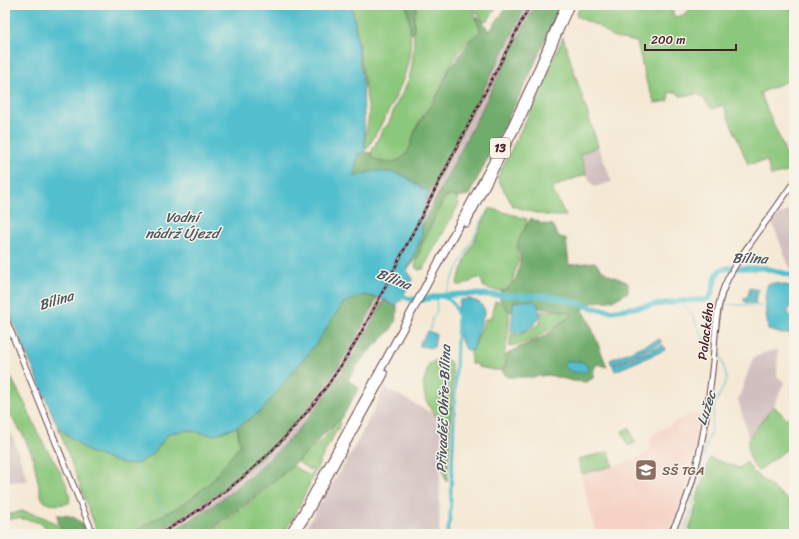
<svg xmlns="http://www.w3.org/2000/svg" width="799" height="539" viewBox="0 0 799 539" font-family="Sriracha,sans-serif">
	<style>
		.built { fill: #f6d1c5 }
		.industrial { fill: #d1bfbf }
		.green { fill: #8bc77c; stroke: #6a7354 }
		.forest { fill: #70ac6c; stroke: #5d664c }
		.water { fill: #53bfce; stroke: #4e6f7c }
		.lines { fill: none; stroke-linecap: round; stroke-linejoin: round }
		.stream { stroke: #53bfce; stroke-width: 1 }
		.canal { stroke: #53bfce; stroke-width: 3 }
		.river { stroke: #53bfce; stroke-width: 5.5 }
		.secondary-casing { stroke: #643d44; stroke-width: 7 }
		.highway-casing { stroke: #643d44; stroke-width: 9 }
		.secondary { stroke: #fff; stroke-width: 5 }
		.highway { stroke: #fff; stroke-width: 7 }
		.rail-casing { stroke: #4a1f2b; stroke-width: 2.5 }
		.rail { stroke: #f7f3e8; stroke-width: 1; stroke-dasharray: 3; stroke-linecap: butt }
		.labels { text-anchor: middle; stroke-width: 3; stroke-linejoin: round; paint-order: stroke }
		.shield { fill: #f7f3e8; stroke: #7e5f64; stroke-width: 1 }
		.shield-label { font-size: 12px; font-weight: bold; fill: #4a1f2b }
		.street-label { font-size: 13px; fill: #4a1f2b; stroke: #f7f3e8 }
		.education-label { font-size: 13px; fill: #785e54; stroke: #f7f3e8; text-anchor: start }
		.water-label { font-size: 14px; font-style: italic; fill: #4d5764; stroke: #f7f3e8 }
	</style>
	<rect width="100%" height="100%" fill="#f7f3e8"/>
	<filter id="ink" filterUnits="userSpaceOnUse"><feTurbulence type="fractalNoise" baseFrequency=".025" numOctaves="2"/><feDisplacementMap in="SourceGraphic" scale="8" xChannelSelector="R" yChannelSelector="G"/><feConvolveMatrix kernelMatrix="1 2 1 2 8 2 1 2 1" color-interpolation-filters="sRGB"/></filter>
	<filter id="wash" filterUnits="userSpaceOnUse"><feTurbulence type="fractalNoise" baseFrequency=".012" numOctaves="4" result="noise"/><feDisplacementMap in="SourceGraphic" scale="16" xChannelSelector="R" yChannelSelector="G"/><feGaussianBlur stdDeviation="0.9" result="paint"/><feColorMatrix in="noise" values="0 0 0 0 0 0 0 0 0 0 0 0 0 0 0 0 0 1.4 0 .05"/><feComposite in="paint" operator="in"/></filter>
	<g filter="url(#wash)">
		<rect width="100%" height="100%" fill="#f5e9d5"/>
		<!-- built -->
		<path class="built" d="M690 414H701L699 439 693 464 683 496 677 514 666 534H596L581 475 619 465 645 455 649 447 650 439 654 434Z"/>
		<!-- industrial -->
		<g class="industrial">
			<path d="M527 5H535L373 322 350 362 335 384 305 422 285 445 246 481 224 498 180 527 168 534H153L187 515 220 492 261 458 344 358 366 319Z"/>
			<path d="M598 146 612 182 594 187 586 174 580 154Z"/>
			<path d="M794 203V273L789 266 771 220 773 218 788 211Z"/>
			<path d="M778 350 777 376 784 382 774 406 749 440 738 400 753 358 767 352Z"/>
			<path d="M385 388 441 418 439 534H302L353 450Z"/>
			<path d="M5 427 12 435 28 481 5 482Z"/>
		</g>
		<!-- green -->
		<g class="green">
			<path d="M352 5H406C422 63 394 100 368 148L366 149C362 142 369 122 369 112Z"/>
			<path d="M417 5H498L488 20 482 21 480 15 476 14 474 9H472L480 30C479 32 477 36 474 37 471 39 470 39 467 42 461 49 454 59 450 67 445 75 443 84 438 93 432 104 423 114 417 126 412 135 412 150 404 157 395 164 378 165 371 155L372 151 383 129C391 124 391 115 395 107 401 95 409 83 411 70 416 48 411 26 417 5Z"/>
			<path d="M581 5H672L673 14 676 17 687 14 691 5H772L794 10V78L760 93 783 146 791 171 771 176 767 161 748 164 723 105 712 109 699 94 680 96 677 92 668 93 669 98 668 101 655 103 647 84 637 42 613 37 598 26 578 17 576 15Z"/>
			<path d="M563 37 598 146 580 154 586 174 563 183 552 189 566 216C544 217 533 212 513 206L497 178 535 102Z"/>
			<path d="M451 196 458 197 459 204 424 267 423 269 418 270 415 267 422 244 445 197Z"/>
			<path d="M489 209H493L527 219 526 227 517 246 518 261 511 286C504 293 491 291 483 286L482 281 479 278C472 278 469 286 458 285L457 282 467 256Z"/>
			<path d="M495 301C501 302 505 304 508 309 512 319 506 345 504 356H505L506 365 502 370H494L479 367H478V364H471V351L473 350 485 319H490Z"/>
			<path d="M560 310 570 311 571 316C552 328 532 344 509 346L511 334C519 338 532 328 540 324L541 312Z"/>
			<path d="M445 357 451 363 453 379 447 482C440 471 444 456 444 444 443 435 442 426 441 418L435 415 426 401 424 391 423 385 429 364 437 360 440 362Z"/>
			<path d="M5 366 26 406 37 430 36 431C40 435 42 440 44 445 52 457 74 490 69 503 63 505 49 506 45 502 43 501 42 498 41 496L33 457 23 435 5 407Z"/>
			<path d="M774 406 787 419 794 410V444L758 471C752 465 745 449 749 439 752 432 769 413 774 406Z"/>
			<path d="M337 421 341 423 324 453 294 517 283 534H211L293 466 310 476 313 469 312 468 309 470 298 462 309 450 324 439Z"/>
			<path d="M58 427 89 452 137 464 154 453 169 433 187 430 213 435 237 427 241 445 212 481 188 501 129 534H98Z"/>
			<path d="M629 428 635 443 628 446 622 431Z"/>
			<path d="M609 452 613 466 582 474 578 459Z"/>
			<path d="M710 458 739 468 747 462 752 471 794 505V534H694L689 528 693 519 699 491Z"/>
			<path d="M22 511C43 516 52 519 67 534H56L40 523 30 520 18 518 5 520V513L12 514Z"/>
		</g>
		<!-- forest -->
		<g class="forest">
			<path d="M407 5H417L416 11 413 13 414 16V32L411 34Z"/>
			<path d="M508 5H527L426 201 429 190 421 189 420 186C415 184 412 180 407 177 387 168 372 172 353 177L358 154 365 152 371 153V155C378 165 395 165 404 156 411 150 412 139 415 131 418 124 422 119 426 113 436 101 445 81 450 66L453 65 471 39 474 37 481 30 475 18 478 17 483 21 489 32Z"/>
			<path d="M535 5H560L527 81 469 195 458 197 451 196 445 197 422 244 417 259 407 270 422 236 421 231 423 224Z"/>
			<path d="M531 218 542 224 553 225 558 236 566 239 569 265 595 262C606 277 613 275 628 283V292C624 294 619 298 614 300 599 304 596 297 583 310L589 321 607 367 597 364 594 369 593 378 587 382 573 381 548 375 534 377H507L503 372V367L506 365 505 356 517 348 545 336 573 314C563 312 551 308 540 308L538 304 513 305 512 312 508 311 500 300 501 291C516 287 520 270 520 256 519 252 517 247 518 243 520 234 527 226 531 218Z"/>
			<path d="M362 295 377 298 357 336 330 380 300 418 261 458 220 492 176 521 153 534H129L188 501 212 481 240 445 237 427 262 410 318 341 343 303Z"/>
			<path d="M384 300 393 306 397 307C399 332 377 340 364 357 358 364 353 372 348 380L359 388 340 421H337L297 462 208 534H168C269 476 332 402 384 300Z"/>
			<path d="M57 515C74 515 80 518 87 534H67L59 525Z"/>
		</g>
		<!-- water -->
		<g class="water">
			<path d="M5 5H352L363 84 365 152 358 154 353 177 374 171 396 173 408 178 415 184 420 186 421 189 429 190C425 204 420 222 422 236L407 270 413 279 404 294 401 301H397V307L381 298 363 295 343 303 318 341 262 410 237 427 213 435 187 430 169 433 154 453 137 464H123L89 452 58 427 5 303Z"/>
			<path d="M776 283 794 287V303L792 302 788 311C791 320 798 324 790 333L783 334 768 330C767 315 762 298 768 284Z"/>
			<path d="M750 288 759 290 758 293 752 292 758 294 757 297 754 296 756 301 755 304 745 302 744 300V298L748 296Z"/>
			<path d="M470 299 480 303 485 310 473 350 468 351C456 340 455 315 460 300Z"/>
			<path d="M532 300C554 314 525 338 511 332L513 305 514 302Z"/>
			<path d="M428 331 436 334 434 347 432 348 420 346V343Z"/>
			<path d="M660 339 662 343 612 365 610 360Z"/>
			<path d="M663 345 665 350 615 371 613 366Z"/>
			<path d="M568 361C576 361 588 360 588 371 580 373 564 374 565 362Z"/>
		</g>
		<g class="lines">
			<!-- stream -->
			<g class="stream">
				<path d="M444 295 487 211"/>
				<path d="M709 298 717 303"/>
				<path d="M681 301 692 315 709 350 712 351"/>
				<path d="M722 304 761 306"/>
				<path d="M430 333 432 319 437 311 436 296"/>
				<path d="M137 464 167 517"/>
				<path d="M685 528 692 534"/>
				<path d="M682 534 690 517 696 484 711 430 715 404 727 379 721 356 719 353 716 352"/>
			</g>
			<!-- canal -->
			<path class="canal" d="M438 296C452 299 455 303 458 317L450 519 447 534"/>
			<!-- river -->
			<path class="river" d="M396 294 410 299 422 300 438 296 463 294 547 296 572 301 593 308 611 311 681 301 706 300 711 295 716 276 720 270 728 268H764L794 276"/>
		</g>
	</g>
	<g filter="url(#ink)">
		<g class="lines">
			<!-- secondary casing -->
			<g class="secondary-casing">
				<g id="secondary">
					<path d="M5 317 93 534"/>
					<path d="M670 534C698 487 707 417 713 362 715 339 715 316 722 293 730 268 749 246 764 224 775 210 784 196 794 182"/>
				</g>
			</g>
			<!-- highway casing -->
			<g class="highway-casing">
				<g id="highway">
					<path d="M466 223 522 116 570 5"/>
					<path d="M289 534 303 512 350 426 508 134 532 83 565 5"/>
					<path d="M295 534 307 515 384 374"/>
				</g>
			</g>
			<!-- secondary -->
			<use href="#secondary" class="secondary"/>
			<!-- highway -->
			<use href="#highway" class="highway"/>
			<!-- rail casing -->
			<g class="rail-casing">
				<path id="rail" d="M159 534C250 485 319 412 368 320L530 5"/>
			</g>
			<!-- rail -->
			<use href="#rail" class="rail"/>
		</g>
	</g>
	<!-- icons -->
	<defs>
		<g id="school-square" transform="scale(1.15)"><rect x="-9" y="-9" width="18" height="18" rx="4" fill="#8d6e63" stroke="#f7f3e8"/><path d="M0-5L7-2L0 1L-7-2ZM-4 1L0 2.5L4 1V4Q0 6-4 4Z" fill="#fff"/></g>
	</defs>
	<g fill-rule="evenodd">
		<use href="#school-square" x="646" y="470"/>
	</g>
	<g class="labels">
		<!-- shield labels -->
		<rect class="shield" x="490" y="138" width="20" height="20" rx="3"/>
		<g class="shield-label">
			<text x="500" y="152">13</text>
		</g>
		<!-- street labels -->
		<g class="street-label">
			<text transform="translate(705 331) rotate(-83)" y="5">Palackého</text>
		</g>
		<!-- education labels -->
		<g class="education-label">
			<text x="662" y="475">SŠ TGA</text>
		</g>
		<!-- water labels -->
		<g class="water-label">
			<text x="182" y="222">Vodní<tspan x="182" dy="16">nádrž Újezd</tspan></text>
			<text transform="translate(750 258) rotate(2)" y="5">Bílina</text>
			<text transform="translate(394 279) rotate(21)" y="5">Bílina</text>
			<text transform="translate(56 300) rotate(-17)" y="5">Bílina</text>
			<text transform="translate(706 408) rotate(-72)" y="5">Lužec</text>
			<text transform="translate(443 409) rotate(-88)" y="5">Přivaděč Ohře-Bílina</text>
		</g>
	</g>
	<!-- margin -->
	<rect width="799" height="539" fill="none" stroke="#f7f3e8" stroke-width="20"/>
	<!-- scale -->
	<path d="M645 44v6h91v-6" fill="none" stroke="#4a1f2b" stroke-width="2"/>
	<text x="651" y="44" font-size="12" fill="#4a1f2b" stroke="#f7f3e8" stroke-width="3" paint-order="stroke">200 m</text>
</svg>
